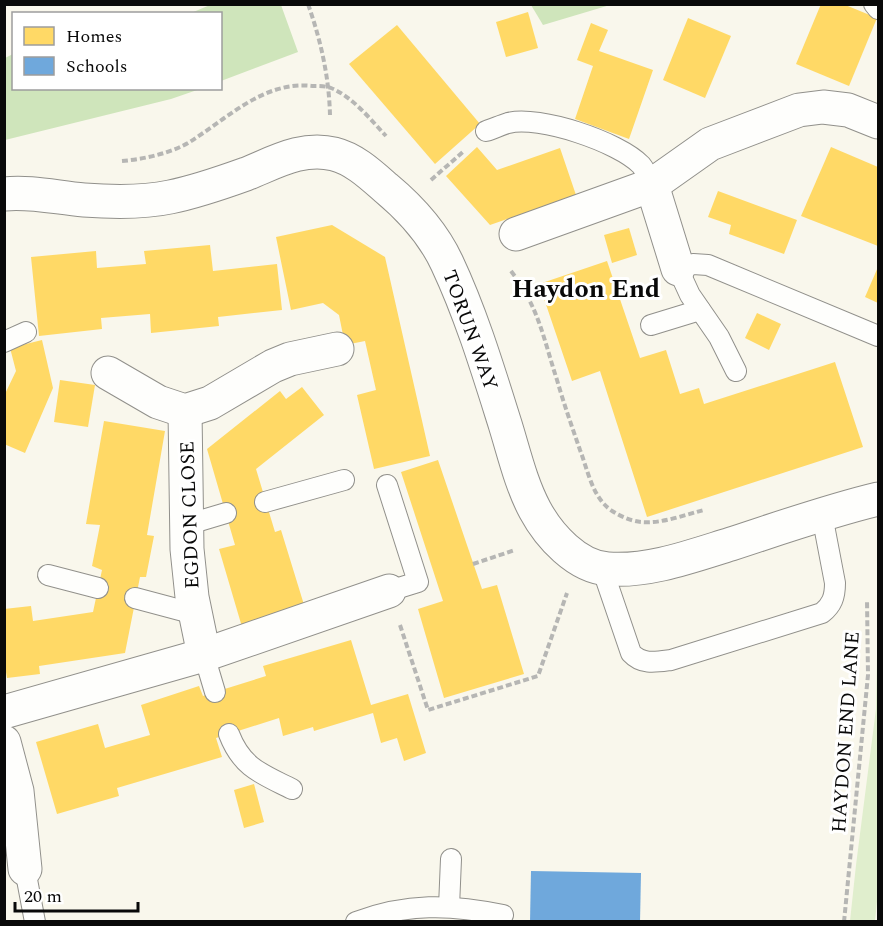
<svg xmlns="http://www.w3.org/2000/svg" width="883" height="926" viewBox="0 0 883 926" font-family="Spectral,serif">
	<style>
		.green { fill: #e0eecd }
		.forest { fill: #cfe5bb }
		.homes { fill: #ffd966 }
		.schools { fill: #6fa8dc }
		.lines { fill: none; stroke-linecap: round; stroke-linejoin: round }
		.lane-casing { stroke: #91908b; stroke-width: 22 }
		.street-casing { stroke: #91908b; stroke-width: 35 }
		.path { stroke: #b6b6b4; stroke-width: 4; stroke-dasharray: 6 3; stroke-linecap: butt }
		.lane { stroke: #fefefc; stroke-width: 20 }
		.street { stroke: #fefefc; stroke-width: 33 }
		.labels { text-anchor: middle; stroke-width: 6; stroke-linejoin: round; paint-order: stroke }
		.street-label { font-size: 20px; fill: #090909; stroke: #fff }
		.district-label { font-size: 26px; font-weight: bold; fill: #090909; stroke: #fff }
	</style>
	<rect width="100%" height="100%" fill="#f9f7ec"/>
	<!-- green -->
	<path class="green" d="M878 598V892L875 921H850L856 865 876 709Z"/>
	<!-- forest -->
	<g class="forest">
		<path d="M210 5H281L298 52 221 81 220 14 191 13Z"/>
		<path d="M531 5H610L543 25Z"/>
		<path d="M13 54 14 88 200 89 171 99 5 140V58Z"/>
	</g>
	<!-- homes -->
	<g class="homes">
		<path d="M821 4H843L877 18 849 86 796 64Z"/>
		<path d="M528 12 538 48 506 57 496 22Z"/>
		<path d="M688 18 731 36 705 98 663 80Z"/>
		<path d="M591 23 608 30 599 51 653 70 629 139 575 119 593 66 577 60Z"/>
		<path d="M397 25 480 124 435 164 349 64Z"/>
		<path d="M477 147 497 170 560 148 576 195 490 225 446 176Z"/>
		<path d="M831 147 878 167V246L801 216Z"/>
		<path d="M718 191 797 220 784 254 729 234 731 225 708 217Z"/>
		<path d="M332 225 385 257 430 456 374 469 357 395 376 390 365 341 345 345 339 315 323 303 291 310 276 237Z"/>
		<path d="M629 228 637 255 612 263 604 235Z"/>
		<path d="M210 245 213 271 277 264 282 310 218 317 219 326 151 333 150 314 101 318 102 329 39 336 31 257 96 251 97 268 146 264 144 251Z"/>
		<path d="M607 261 640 358 666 350 680 394 699 388 704 404 835 362 863 447 647 517 600 371 572 381 539 284Z"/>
		<path d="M878 267V303L865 297Z"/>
		<path d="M757 313 781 324 769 350 745 338Z"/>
		<path d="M42 340 53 388 25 453 4 444V396L16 371 10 348Z"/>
		<path d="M60 380 95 385 88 427 54 422Z"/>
		<path d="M302 387 324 415 256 469 275 532 281 530 305 608 242 627 219 549 235 545 207 449 280 391 286 399Z"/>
		<path d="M104 421 165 431 147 535 154 536 146 577H140L125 653 39 666 40 674 7 678 4 660V609L31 606 33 621 93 612 102 570 92 566 100 525 86 524Z"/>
		<path d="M438 460 482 589 497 585 524 674 444 698 418 609 443 601 401 472Z"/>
		<path d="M351 640 371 705 408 694 426 753 404 761 397 738 381 743 373 713 314 731 313 727 283 736 279 718 216 738 222 757 117 788 119 796 57 814 36 742 98 724 105 748 150 735 141 705 199 686 203 696 215 692 266 676 263 666Z"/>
		<path d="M254 784 264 822 244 828 234 790Z"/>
	</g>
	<!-- schools -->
	<path class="schools" d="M531 871 641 873 640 922H530Z"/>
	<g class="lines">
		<!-- lane casing -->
		<g class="lane-casing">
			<g id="lane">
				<path d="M874 4 878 9"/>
				<path d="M486 131C493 129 501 125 508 123 539 115 619 142 641 165 646 171 649 179 652 185"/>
				<path d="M651 325 700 310"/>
				<path d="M4 342 26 332"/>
				<path d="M736 371 719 337 690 295 678 269 693 264 708 265 878 336"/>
				<path d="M387 485 418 582 389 591"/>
				<path d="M265 502 344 480"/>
				<path d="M186 525 226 513"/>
				<path d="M602 568 631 653C642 665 656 662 671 660L822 613C832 605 835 597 835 583L822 515"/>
				<path d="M48 575 98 588"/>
				<path d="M135 598 195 614"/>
				<path d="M204 655 215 692"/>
				<path d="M229 734C242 768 262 774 292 789"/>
				<path d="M25 869 35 922"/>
				<path d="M449 907 451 859"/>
				<path d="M356 922C407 903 450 904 503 915"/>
			</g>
		</g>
		<!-- street casing -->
		<g class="street-casing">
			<g id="street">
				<path d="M652 185 678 269"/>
				<path d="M4 194C31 191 58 198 84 200 112 202 142 203 170 197 195 192 221 183 246 174 274 163 302 146 334 154 354 159 370 174 386 188 410 208 433 233 447 263 471 314 488 370 505 424 514 453 521 484 535 510 549 536 577 567 608 569 649 572 692 556 731 544 780 528 828 511 878 499"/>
				<path d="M516 234 652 185 710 144 799 110 823 107 848 110 878 122"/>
				<path d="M108 373 158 402 185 411 210 403 273 366 290 359 337 349"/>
				<path d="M185 411 187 549 192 597 204 655"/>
				<path d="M4 712 204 655 389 591"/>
				<path d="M4 742 17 791 25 869"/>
			</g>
		</g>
		<!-- path -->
		<g class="path">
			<path d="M308 4C321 41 329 77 330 115"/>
			<path d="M122 161C144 159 168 154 188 143 227 119 264 80 313 86 319 86 326 86 331 88 353 97 370 119 386 136"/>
			<path d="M431 180 464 151"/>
			<path d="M511 271C539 308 543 337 557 380 564 404 572 427 580 450 587 468 591 490 604 504 612 513 629 521 641 522 661 524 684 515 704 510"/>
			<path d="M473 564 515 550"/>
			<path d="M400 625 428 710 538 676 567 593"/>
			<path d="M844 922 868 675 867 600"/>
		</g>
		<!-- lane -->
		<use href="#lane" class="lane"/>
		<!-- street -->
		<use href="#street" class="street"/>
	</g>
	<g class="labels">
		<!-- street labels -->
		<g class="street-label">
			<text transform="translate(471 330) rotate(70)" y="7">TORUN WAY</text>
			<text transform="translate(189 515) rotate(-92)" y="7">EGDON CLOSE</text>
			<text transform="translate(845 732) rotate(-86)" y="7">HAYDON END LANE</text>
		</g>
		<!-- district labels -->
		<g class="district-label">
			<text x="586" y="297">Haydon End</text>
		</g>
	</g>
	<!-- border -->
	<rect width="883" height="926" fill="none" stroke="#090909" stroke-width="12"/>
	<!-- legend -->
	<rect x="12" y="12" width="210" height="78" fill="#ffffff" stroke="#9d9d9d" stroke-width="1.5"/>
	<rect x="24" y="27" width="30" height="18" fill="#ffd966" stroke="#9d9d9d" stroke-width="1.5"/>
	<text x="66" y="42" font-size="18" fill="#090909">Homes</text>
	<rect x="24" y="57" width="30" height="18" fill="#6fa8dc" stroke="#9d9d9d" stroke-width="1.5"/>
	<text x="66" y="72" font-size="18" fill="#090909">Schools</text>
	<!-- scale -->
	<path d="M15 902v9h123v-9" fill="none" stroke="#090909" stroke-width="3"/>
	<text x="24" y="902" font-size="18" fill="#090909" stroke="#ffffff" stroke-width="4.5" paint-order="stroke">20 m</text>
</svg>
